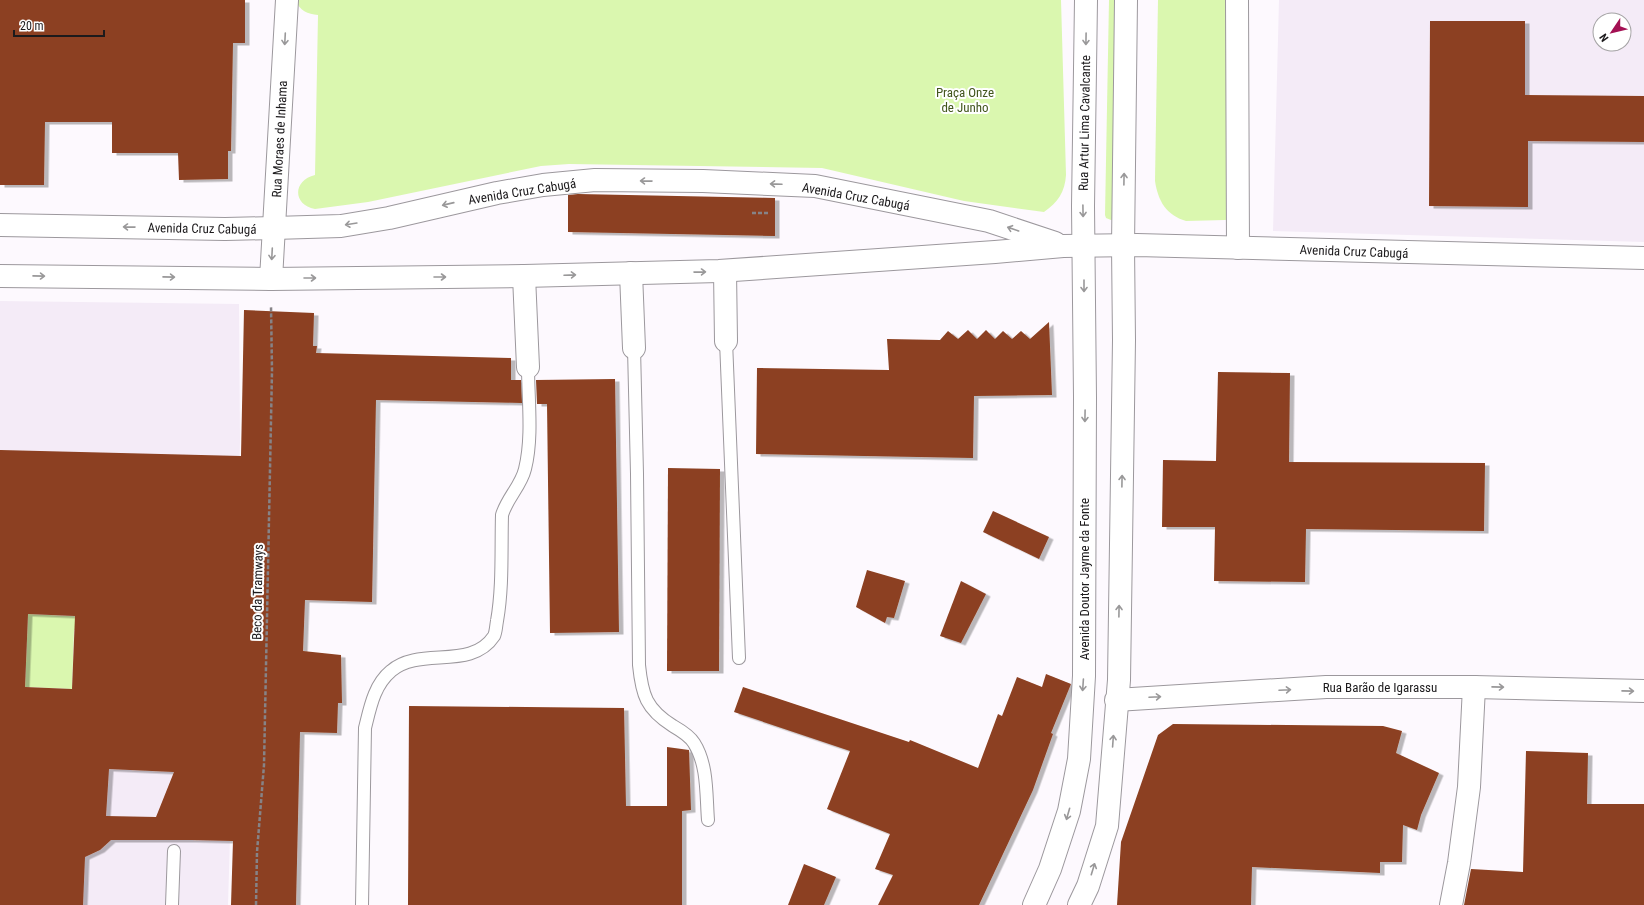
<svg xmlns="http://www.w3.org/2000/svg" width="1644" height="905" viewBox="0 0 1644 905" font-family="'Roboto Condensed',sans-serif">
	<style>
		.built { fill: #f4ebf7; fill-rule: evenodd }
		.green { fill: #daf7af }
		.building { fill: #8c4020; fill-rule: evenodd; filter: url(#shadow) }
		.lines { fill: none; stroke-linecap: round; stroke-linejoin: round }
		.lane-casing { stroke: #9c989d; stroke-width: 14 }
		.street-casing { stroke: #9c989d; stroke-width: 24 }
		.secondary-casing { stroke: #9c989d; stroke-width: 24 }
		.primary-casing { stroke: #9c989d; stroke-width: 24 }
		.path { stroke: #868387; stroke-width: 2.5; stroke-dasharray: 4 2; stroke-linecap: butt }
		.lane { stroke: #fff; stroke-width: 12 }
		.street { stroke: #fff; stroke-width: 22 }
		.secondary { stroke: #fff; stroke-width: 22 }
		.primary { stroke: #fff; stroke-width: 22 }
		.oneway { stroke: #999899 }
		.labels { text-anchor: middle; stroke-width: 4; stroke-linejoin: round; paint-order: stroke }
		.park-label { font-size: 13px; fill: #42561d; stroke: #fff }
		.street-label { font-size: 13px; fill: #1c1a1c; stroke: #fff }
	</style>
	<defs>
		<filter id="shadow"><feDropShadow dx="4.5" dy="2.5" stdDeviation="0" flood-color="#0004"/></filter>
	</defs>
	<rect width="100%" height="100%" fill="#fdf9fe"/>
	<!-- built -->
	<g class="built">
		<path d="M1279 0H1644V242L1273 231ZM1600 20H1624V44H1600Z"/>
		<path d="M0 301 239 304 240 441 232 772 228 905H0Z"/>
	</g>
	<!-- green -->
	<g class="green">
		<path d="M296 0H1061L1066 175C1065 192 1058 202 1044 212L964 201 822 168 569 164 541 166 368 202 315 209C292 205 293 180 315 175L318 15C308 14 299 11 296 0Z"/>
		<path d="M1109 0H1117L1114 219 1111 220 1106 218 1105 215Z"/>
		<path d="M1158 0H1242L1230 219 1225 220 1186 221C1166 215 1158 201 1155 181Z"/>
		<path d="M28 614 89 617 88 630H74L72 689 25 687Z"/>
	</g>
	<!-- building -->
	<g class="building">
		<path d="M0 0H245V43H233L231 151H228V179L179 180 178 153H112V122H45L44 185H0Z"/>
		<path d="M1430 21H1525V95L1644 96V142L1528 141V207L1429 206Z"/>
		<path d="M578 194 775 198V236L568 232V195Z"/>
		<path d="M244 310 314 313 313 346H317L316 353 511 358V380H521L522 403 376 400 372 602 305 600 303 651 341 655 342 703H338L337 733 300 732 296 905H231L233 841 192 840H111L100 850 85 857 83 905H0V450L241 456ZM28 614 75 616 72 689 25 687ZM109 769 174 772 156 817 106 816Z"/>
		<path d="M1049 322 1052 395 974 396 973 458 756 454 757 368 889 370 887 339 940 340 948 331 958 339 968 330 977 339 986 330 995 339 1003 331 1012 339 1021 331 1030 339Z"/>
		<path d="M1218 372 1290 373 1289 462 1485 463 1484 531 1306 529 1305 582 1214 581 1215 527H1162L1163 460 1216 461Z"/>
		<path d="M615 379 619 632 550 633 547 404H537L536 380Z"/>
		<path d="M668 468 720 469 719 671H667Z"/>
		<path d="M993 511 1049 537 1039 559 983 532Z"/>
		<path d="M867 570 905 581 894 618 887 617 885 623 856 607Z"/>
		<path d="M961 581 986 594 961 643 940 636Z"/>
		<path d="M1046 674 1071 684 1051 733 1053 734 1033 790 979 905H878L893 875 875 869 890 834 827 809 850 751 734 712 743 687 909 742 910 740 978 768 998 714 1002 716 1017 677 1042 687Z"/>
		<path d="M409 706 624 708 626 806H667V747L689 750 691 810 682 811V905H408Z"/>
		<path d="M1173 724 1383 726 1402 731 1396 753 1439 773 1421 815 1417 830 1403 825 1402 862H1380V873L1252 867 1251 905H1117L1121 842 1158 735Z"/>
		<path d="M1526 751 1588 753 1587 804H1644V905H1464L1471 869 1523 872Z"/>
		<path d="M804 864 836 877 824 905H788Z"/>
	</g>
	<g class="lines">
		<!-- lane casing -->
		<g class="lane-casing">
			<g id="lane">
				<path d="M726 341 739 658"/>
				<path d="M634 348 637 474 639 665C642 695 646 709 673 726 680 730 689 735 694 743 708 765 706 795 708 820"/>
				<path d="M172 905 174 851"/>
				<path d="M362 905 365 728C370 708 374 685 391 671 420 646 471 671 494 636 496 632 496 626 497 621 503 587 501 551 502 515 507 498 521 486 525 469 533 437 528 399 528 367"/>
			</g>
		</g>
		<!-- street casing -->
		<g class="street-casing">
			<g id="street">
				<path d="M1237 0 1238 248"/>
				<path d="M725 271 726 341"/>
				<path d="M631 273 634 348"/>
				<path d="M524 276 528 367"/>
				<path d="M1116 700 1326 687H1474L1644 691"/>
				<path d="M1451 905 1459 863 1469 787 1474 687"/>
			</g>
		</g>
		<!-- secondary casing -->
		<g class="secondary-casing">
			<g id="secondary">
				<path d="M271 279 287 0"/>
				<path d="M1034 905 1050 869 1069 811 1079 759 1084 676 1085 397 1083 206 1086 0"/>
				<path d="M1079 905 1088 886 1107 826 1119 680 1124 340 1123 246 1126 0"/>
			</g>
		</g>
		<!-- primary casing -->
		<g class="primary-casing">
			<g id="primary">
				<path d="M0 225 225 229 274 228 341 226 389 218 497 193 543 185 595 180 703 181 815 186 989 221 1055 243"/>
				<path d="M0 276 271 279 524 276 719 271 995 252 1063 246 1137 245 1644 258"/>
			</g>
		</g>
		<!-- path -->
		<g class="path">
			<path d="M752 213H768"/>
			<path d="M256 905 257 852 264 765 272 371 271 306"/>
		</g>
		<!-- lane -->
		<use href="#lane" class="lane"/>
		<!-- street -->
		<use href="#street" class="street"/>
		<!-- secondary -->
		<use href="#secondary" class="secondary"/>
		<!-- primary -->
		<use href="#primary" class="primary"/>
	</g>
	<!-- one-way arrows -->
	<defs><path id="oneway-shaft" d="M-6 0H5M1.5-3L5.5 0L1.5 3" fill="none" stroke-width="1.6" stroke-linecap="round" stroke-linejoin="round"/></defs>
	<g class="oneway">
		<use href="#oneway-shaft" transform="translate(285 39) rotate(93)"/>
		<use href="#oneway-shaft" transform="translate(1086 39) rotate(91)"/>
		<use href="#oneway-shaft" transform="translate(1124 179) rotate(-89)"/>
		<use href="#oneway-shaft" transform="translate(646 181) rotate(-179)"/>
		<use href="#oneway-shaft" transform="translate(776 184) rotate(-178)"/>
		<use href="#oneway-shaft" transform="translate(448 204) rotate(167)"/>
		<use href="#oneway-shaft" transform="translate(1083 211) rotate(89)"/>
		<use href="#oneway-shaft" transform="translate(351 224) rotate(171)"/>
		<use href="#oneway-shaft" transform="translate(129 227) rotate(-179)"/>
		<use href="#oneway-shaft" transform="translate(1013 229) rotate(-161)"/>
		<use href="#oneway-shaft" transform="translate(272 254) rotate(93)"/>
		<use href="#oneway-shaft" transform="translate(700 272) rotate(-1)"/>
		<use href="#oneway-shaft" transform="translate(570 275) rotate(-2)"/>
		<use href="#oneway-shaft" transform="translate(39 276) rotate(1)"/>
		<use href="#oneway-shaft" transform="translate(169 277) rotate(1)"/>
		<use href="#oneway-shaft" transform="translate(440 277)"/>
		<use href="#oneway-shaft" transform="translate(310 278)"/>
		<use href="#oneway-shaft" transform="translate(1084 286) rotate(90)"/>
		<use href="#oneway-shaft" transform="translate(1085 416) rotate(91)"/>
		<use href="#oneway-shaft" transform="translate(1122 481) rotate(-89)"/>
		<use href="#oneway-shaft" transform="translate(1119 611) rotate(-89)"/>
		<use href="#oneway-shaft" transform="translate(1083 685) rotate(94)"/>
		<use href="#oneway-shaft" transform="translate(1498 687) rotate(1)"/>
		<use href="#oneway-shaft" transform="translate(1285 690) rotate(-3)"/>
		<use href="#oneway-shaft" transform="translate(1628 691) rotate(1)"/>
		<use href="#oneway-shaft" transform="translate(1155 697) rotate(-3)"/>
		<use href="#oneway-shaft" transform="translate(1113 741) rotate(-86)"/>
		<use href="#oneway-shaft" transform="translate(1068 814) rotate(106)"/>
		<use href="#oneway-shaft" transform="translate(1093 869) rotate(-73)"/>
	</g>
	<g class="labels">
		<!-- park labels -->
		<g class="park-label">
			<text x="965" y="97">Praça Onze<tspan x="965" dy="15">de Junho</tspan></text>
		</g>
		<!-- street labels -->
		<g class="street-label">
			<text transform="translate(1084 123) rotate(-89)" y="5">Rua Artur Lima Cavalcante</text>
			<text transform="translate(279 139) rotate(-87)" y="5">Rua Moraes de Inhama</text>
			<text transform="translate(522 191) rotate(-9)" y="5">Avenida Cruz Cabugá</text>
			<text transform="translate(856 196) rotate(10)" y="5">Avenida Cruz Cabugá</text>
			<text transform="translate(202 228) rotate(1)" y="5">Avenida Cruz Cabugá</text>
			<text transform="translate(1354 251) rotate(2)" y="5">Avenida Cruz Cabugá</text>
			<text transform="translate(1084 579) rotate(-90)" y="5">Avenida Doutor Jayme da Fonte</text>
			<text transform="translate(257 592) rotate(-89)" y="5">Beco da Tramways</text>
			<text x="1380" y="692">Rua Barão de Igarassu</text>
		</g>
	</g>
	<!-- north arrow -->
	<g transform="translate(1612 32) rotate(235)"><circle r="19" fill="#ffffff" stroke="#a4a3a4"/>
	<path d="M0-3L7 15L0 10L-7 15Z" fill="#a31053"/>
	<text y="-6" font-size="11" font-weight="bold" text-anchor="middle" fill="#1c1a1c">N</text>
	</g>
	<!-- scale -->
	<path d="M14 30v6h90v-6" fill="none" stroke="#1c1a1c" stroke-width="2"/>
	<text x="20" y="30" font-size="12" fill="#1c1a1c" stroke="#ffffff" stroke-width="3" paint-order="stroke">20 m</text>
</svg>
